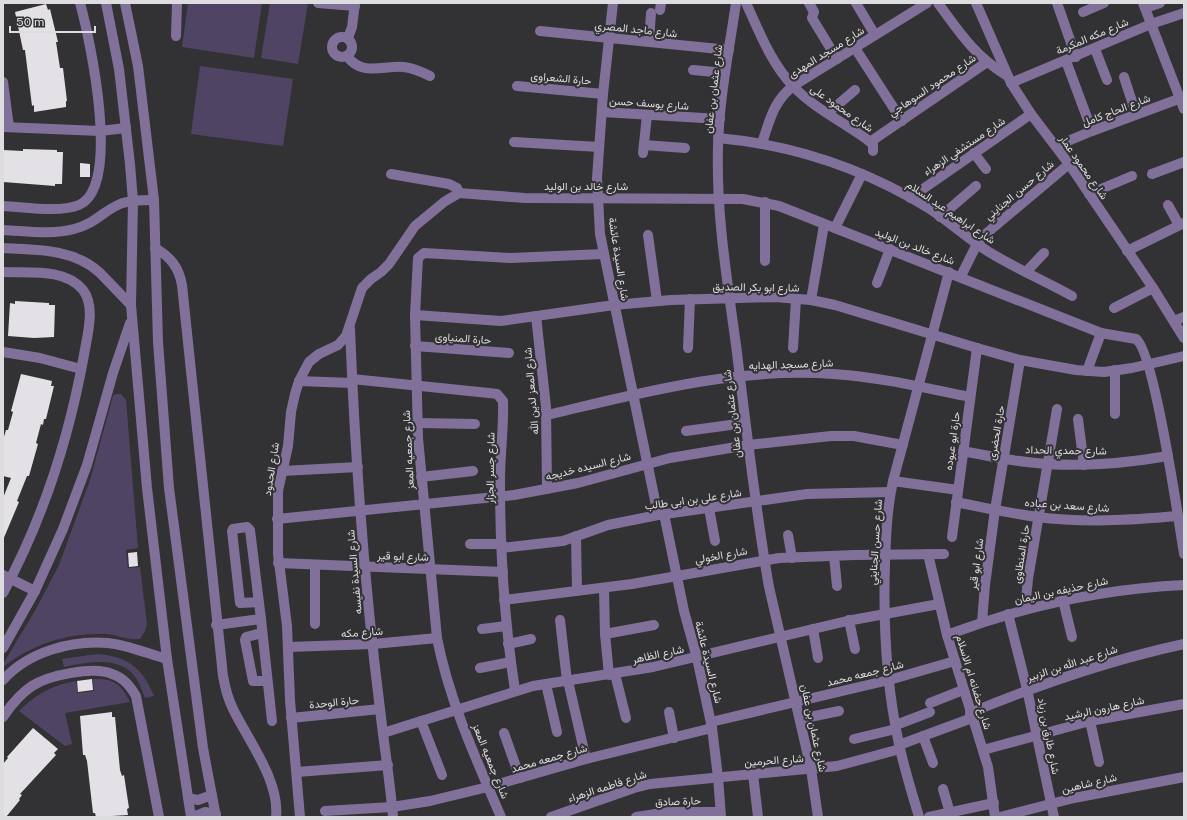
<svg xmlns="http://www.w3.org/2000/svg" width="1187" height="820" viewBox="0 0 1187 820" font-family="'Public Sans',Vazirmatn,sans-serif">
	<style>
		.green { fill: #504464 }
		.building { fill: #e3e1e6 }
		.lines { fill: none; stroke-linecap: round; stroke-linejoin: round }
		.minor { stroke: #81719a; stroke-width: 10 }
		.labels { text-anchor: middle; stroke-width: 4; stroke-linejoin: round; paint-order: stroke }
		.street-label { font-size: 11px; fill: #dddcde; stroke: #323134 }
	</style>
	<rect width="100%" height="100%" fill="#323134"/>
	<!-- green -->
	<g class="green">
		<path d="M188 3H262L254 58 182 47Z"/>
		<path d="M270 3H308L298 64 261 58Z"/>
		<path d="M200 66 293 79 283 146 191 134Z"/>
		<path d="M116 394H121L126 400 138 548 126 550 128 568 140 567 147 624 145 631 140 639C127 641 117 634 104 634 66 633 33 644 3 667V664L36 609 59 565 90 480 113 396Z"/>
		<path d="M97 654C127 656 143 668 154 696L145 698C142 691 140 684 136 678 121 655 86 662 64 667L62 659Z"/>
		<path d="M93 679C114 678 121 684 130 702L65 713 72 744 65 746 19 711C38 693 50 686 76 681L78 693 94 691Z"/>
	</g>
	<!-- building -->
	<g class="building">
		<path d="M46 4 48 10 50 9 58 42H56L60 68H63L67 101H66V107L34 112V105L32 106 25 50H23L15 12Z"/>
		<path d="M23 149 57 150V152H63L62 184H55V186L3 182V150L23 151Z"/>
		<path d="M80 163 90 164V177H80Z"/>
		<path d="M15 301 49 303V305H55L54 337 34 338 8 336 10 303 15 304Z"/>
		<path d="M21 374 52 381 51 386H54L46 419H44L43 425 41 424 36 443 38 444 29 476H27L17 501 19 502 3 540V498L11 478 3 476V440L6 430H8L13 412 11 411Z"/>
		<path d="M137 552 138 566 129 567 128 553Z"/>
		<path d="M92 679 93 690 78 692 77 681Z"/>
		<path d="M112 712V717H115L120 770 122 776 124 775 129 808 127 809 128 815 96 817 95 813H93L87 761 85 755H83L80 716Z"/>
		<path d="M33 728 58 749 54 753 56 755 20 794 22 795 19 799 20 800 6 817H3V764L8 758 7 757Z"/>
	</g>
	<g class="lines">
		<!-- minor -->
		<g class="minor">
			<path d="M106 3 119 69 130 164 133 201 131 305 147 488 167 659 191 817"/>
			<path d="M125 3 138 66 154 200 158 342 169 488 203 748 216 817"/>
			<path d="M318 3 355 6"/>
			<path d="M613 3 603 94 597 178 600 234 658 515"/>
			<path d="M736 3C729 51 719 99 718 147 716 213 727 279 736 345 746 426 755 507 769 587L811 769 818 817"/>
			<path d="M746 3C759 31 771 63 793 86 814 109 848 124 873 144V151"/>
			<path d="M809 3 814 12 812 18 837 59"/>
			<path d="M856 3 875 35"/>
			<path d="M938 3C960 33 974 55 1006 75"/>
			<path d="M976 3 1011 83 1031 114 1069 164 1153 288 1184 338"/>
			<path d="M1057 3 1076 57"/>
			<path d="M1143 3 1184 109"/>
			<path d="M1145 8 1160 3"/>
			<path d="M660 10 661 3"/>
			<path d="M1083 12 1104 3"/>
			<path d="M540 31 729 50"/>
			<path d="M176 36 177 3"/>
			<circle cx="342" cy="47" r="10"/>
			<path d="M348 38 352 27 355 3"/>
			<path d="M649 42 651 13"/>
			<path d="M855 48 902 121"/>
			<path d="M1095 49 1107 80"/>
			<path d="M347 56C362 77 383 65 404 67 413 68 422 72 430 76"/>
			<path d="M1066 61 1092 131"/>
			<path d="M693 70 725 73"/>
			<path d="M1124 77 1136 114"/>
			<path d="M3 82 9 127"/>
			<path d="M1011 83 1151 24 1184 13"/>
			<path d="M517 86 603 94"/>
			<path d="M602 112 720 119"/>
			<path d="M828 113 855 90"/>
			<path d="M3 127 100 131 126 128"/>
			<path d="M718 138C794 145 865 169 930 209 950 222 968 239 989 252 1015 268 1045 281 1072 296"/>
			<path d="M514 142 599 147"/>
			<path d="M870 142 987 62"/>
			<path d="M762 143C770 120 773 102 793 86L927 3"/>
			<path d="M644 145 685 148"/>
			<path d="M1056 146 1092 131 1184 97"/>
			<path d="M643 153 647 115"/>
			<path d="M974 153 986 169"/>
			<path d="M391 174 449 184 457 188 459 193"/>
			<path d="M1152 174 1184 162"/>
			<path d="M459 193 525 198 743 199 779 206 1101 333 1136 339C1154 351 1179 523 1184 554"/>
			<path d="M1089 194 1132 176"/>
			<path d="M910 198 1031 114"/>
			<path d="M1168 205 1179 225"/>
			<path d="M3 206C24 207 60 213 79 205 122 187 90 39 80 3"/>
			<path d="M940 217 976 186"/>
			<path d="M835 228 862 174"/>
			<path d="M3 230C26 231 52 235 74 229 95 224 103 211 120 204 130 200 143 200 154 200"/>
			<path d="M648 235 657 301"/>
			<path d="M3 248C36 250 72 248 99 272 110 283 120 294 131 305"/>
			<path d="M155 248C171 257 179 268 182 285L223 676C225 687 228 699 233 709 248 740 280 781 276 817"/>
			<path d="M1127 251 1184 223"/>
			<path d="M765 261V202"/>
			<path d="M3 272C29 273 66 268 83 290 96 307 87 336 84 355 69 438 43 519 3 593"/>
			<path d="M1026 272 1044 253"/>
			<path d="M961 276 977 244 982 237 1069 164"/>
			<path d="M877 283 890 249"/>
			<path d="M811 300 824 225"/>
			<path d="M1114 308 1153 288"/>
			<path d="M415 315 501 321 614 305 671 300 775 297 811 300 835 305 977 348 1020 360 1076 370 1104 372 1132 368 1184 356"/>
			<path d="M536 316 546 407 547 489"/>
			<path d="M1174 321 1184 317"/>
			<path d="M350 329C355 455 364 583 380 709 384 745 390 781 393 817"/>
			<path d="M415 346 509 353"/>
			<path d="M688 348 690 299"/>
			<path d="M793 348 796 299"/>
			<path d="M3 352 40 358 81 369"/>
			<path d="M1115 370V414"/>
			<path d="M1087 371 1101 333"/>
			<path d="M352 379 489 393 497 394 503 401C504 427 500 454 500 480 500 551 504 620 515 690"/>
			<path d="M299 381 352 383"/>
			<path d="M547 415C640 393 736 367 833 374 880 377 925 388 970 397"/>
			<path d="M1078 419 1084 465"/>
			<path d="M418 423 475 424"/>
			<path d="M686 431 745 423"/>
			<path d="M963 451C984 455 1006 460 1027 462 1074 468 1122 464 1168 456"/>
			<path d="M282 471 358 467"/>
			<path d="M421 477 473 471"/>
			<path d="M893 481 958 490"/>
			<path d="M956 502C983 508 1010 513 1037 517 1084 523 1131 520 1178 516"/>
			<path d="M709 508 715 541"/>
			<path d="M664 514 684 611 697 658 712 728 718 777 721 817"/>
			<path d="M277 519 514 495 578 483 670 458 748 445 831 436H854L903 445"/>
			<path d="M788 535 792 558"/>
			<path d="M576 536 577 591"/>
			<path d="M952 537 977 348"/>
			<path d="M470 544H502"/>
			<path d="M502 548 563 541 608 525 658 515 807 494 890 492"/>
			<path d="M928 554 947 635 988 767 995 817"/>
			<path d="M834 556 837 586"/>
			<path d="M278 563 503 572"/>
			<path d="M3 575 35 591"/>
			<path d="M604 588 605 634 609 675"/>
			<path d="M504 600 632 584 779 558 855 555 944 554"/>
			<path d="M1063 600 1072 637"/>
			<path d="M259 602 240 603 232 531 233 529 247 527 250 530 261 619 272 721"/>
			<path d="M1025 609 1028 579 1057 409"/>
			<path d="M1008 614 1027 689 1054 817"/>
			<path d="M560 620 567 681"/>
			<path d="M849 620 855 649"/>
			<path d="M982 622 985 585 995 510 1020 360"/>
			<path d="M315 624V565"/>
			<path d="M216 625 261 619"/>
			<path d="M482 629 506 626"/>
			<path d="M813 629 818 658"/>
			<path d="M262 633 246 637 245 640 253 681H267"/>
			<path d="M605 634 654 625"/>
			<path d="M947 635C1024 606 1101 589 1184 585"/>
			<path d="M508 644 531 639"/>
			<path d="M289 647 373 644 437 638"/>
			<path d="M3 648 35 591 63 529 87 465 113 373 130 323"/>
			<path d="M480 668 511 662"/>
			<path d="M615 674 626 718"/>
			<path d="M3 680C28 652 71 640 108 643 128 645 148 654 167 659"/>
			<path d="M568 681 586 759"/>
			<path d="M546 684 557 732"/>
			<path d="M930 703 963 690"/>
			<path d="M669 712 674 738"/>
			<path d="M970 713C1040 684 1110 660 1184 644"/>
			<path d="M3 717C11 705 20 694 32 686 49 675 94 666 112 674 124 678 130 686 136 696L159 817"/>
			<path d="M291 718 380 709"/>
			<path d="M800 719 839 711"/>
			<path d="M421 721 442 775"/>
			<path d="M1090 721 1099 762"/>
			<path d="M711 722 889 680 955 661"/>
			<path d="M896 725 930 712"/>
			<path d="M383 733 533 686 653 667 847 621 939 604"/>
			<path d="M504 733 520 778"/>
			<path d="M923 736 933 763"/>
			<path d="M854 739 896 729"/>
			<path d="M899 745 972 718"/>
			<path d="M983 750 1090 721 1184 704"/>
			<path d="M297 772 388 765"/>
			<path d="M753 774 758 817"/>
			<path d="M943 789 950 813"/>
			<path d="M188 798 198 800 212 795"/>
			<path d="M325 811 392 807 430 801 488 787 586 759 712 728"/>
			<path d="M193 817 205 812 216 814"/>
			<path d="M300 817 290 700 287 626 278 554V491L288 446 291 412 295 394 299 381 309 362 319 354 338 345 346 336 362 288 371 279 381 272 389 264 415 226 444 202 459 193"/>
			<path d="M501 817C476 759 449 700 437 638L418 438 415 315 418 258 424 253 511 258 603 254"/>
			<path d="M551 817 634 788 650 784 837 766 900 749"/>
			<path d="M636 817 669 812H720"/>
			<path d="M919 817C912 793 904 768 899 744 886 684 883 624 885 563 886 536 887 508 893 481L949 272"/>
			<path d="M929 817 994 803"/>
			<path d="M1000 817 1074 798 1184 777"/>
		</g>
	</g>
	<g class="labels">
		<!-- street labels -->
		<g class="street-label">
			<text transform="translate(636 29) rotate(6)" y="4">شارع ماجد المصري</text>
			<text transform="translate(1092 36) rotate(-23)" y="4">شارع مكه المكرمة</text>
			<text transform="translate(826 52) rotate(-32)" y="4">شارع مسجد المهدى</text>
			<text transform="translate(561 78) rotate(5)" y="4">حارة الشعراوى</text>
			<text transform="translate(932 85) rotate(-34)" y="4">شارع محمود السوهاجي</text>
			<text transform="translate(713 89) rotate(-83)" y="4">شارع عثمان بن عفان</text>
			<text transform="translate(649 103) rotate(4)" y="4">شارع يوسف حسن</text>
			<text transform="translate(842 108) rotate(35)" y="4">شارع محمود على</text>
			<text transform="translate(1116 110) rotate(-21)" y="4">شارع الحاج كامل</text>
			<text transform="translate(964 146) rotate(-34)" y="4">شارع مستشفي الزهراء</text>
			<text transform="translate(1084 167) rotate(55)" y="4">شارع محمود عمار</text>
			<text x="586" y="190">شارع خالد بن الوليد</text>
			<text transform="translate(1019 190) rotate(-40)" y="4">شارع حسن الجنايني</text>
			<text transform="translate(951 212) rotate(34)" y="4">شارع ابراهيم عبد السلام</text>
			<text transform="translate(915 246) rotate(21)" y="4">شارع خالد بن الوليد</text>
			<text transform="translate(619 259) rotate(81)" y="4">شارع السيدة عائشة</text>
			<text transform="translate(756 287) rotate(1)" y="4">شارع ابو بكر الصديق</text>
			<text transform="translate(463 338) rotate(4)" y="4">حارة المنياوى</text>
			<text transform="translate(791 364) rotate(-2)" y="4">شارع مسجد الهدايه</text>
			<text transform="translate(531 391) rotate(-95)" y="4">شارع المعز لدين الله</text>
			<text transform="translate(732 414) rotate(-97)" y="4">شارع عثمان بن عفان</text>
			<text transform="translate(996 433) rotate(-80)" y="4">حارة الحضرى</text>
			<text transform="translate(952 441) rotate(-82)" y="4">حارة ابو عبوده</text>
			<text transform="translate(408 450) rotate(-93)" y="4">شارع جمعيه المعز</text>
			<text transform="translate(1066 450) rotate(1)" y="4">شارع حمدي الحداد</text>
			<text transform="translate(588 466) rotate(-14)" y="4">شارع السيده خديجه</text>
			<text transform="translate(490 468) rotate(-89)" y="4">شارع جسر الجزار</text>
			<text transform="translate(271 469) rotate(-81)" y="4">شارع الحدود</text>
			<text transform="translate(693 499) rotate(-8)" y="4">شارع على بن ابى طالب</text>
			<text transform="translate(1067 505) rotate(4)" y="4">شارع سعد بن عباده</text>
			<text transform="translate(875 542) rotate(-86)" y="4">شارع حسن الجنايني</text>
			<text transform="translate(1021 554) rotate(-81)" y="4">حارة المنطاوى</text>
			<text transform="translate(721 555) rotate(-10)" y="4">شارع الخولي</text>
			<text transform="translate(403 556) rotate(2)" y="4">شارع ابو قير</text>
			<text transform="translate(976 564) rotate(-82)" y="4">شارع ابو قير</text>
			<text transform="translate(354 572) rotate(-95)" y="4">شارع السيدة نفيسه</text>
			<text transform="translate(1061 590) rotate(-12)" y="4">شارع حذيفه بن اليمان</text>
			<text transform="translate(362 632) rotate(-4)" y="4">شارع مكه</text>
			<text transform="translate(658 654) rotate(-12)" y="4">شارع الظاهر</text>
			<text transform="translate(709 662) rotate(76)" y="4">شارع السيدة عائشة</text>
			<text transform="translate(1072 663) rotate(-18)" y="4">شارع عبد الله بن الزبير</text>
			<text transform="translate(865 673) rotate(-14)" y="4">شارع جمعه محمد</text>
			<text transform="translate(974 682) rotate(73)" y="4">شارع حضانه ام الاسلام</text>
			<text transform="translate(334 702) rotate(-6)" y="4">حارة الوحدة</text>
			<text transform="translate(1104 708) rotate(-12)" y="4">شارع هارون الرشيد</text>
			<text transform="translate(814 728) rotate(78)" y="4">شارع عثمان بن عفان</text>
			<text transform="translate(1049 736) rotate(79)" y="4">شارع طارق بن زياد</text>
			<text transform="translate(549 758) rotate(-16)" y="4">شارع جمعه محمد</text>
			<text transform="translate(774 760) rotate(-4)" y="4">شارع الحرمين</text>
			<text transform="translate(491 761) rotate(68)" y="4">شارع جمعيه المعز</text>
			<text transform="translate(1089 783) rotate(-13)" y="4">شارع شاهين</text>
			<text transform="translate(607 786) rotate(-18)" y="4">شارع فاطمه الزهراء</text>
			<text transform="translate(678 801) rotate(-2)" y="4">حارة صادق</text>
		</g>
	</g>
	<!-- border -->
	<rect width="1187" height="820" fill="none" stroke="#dddcde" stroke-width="8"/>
	<!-- scale -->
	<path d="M10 26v6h85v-6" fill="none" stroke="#dddcde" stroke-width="2"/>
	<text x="16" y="26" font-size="12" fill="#dddcde" stroke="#323134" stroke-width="3" paint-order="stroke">50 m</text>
</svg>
